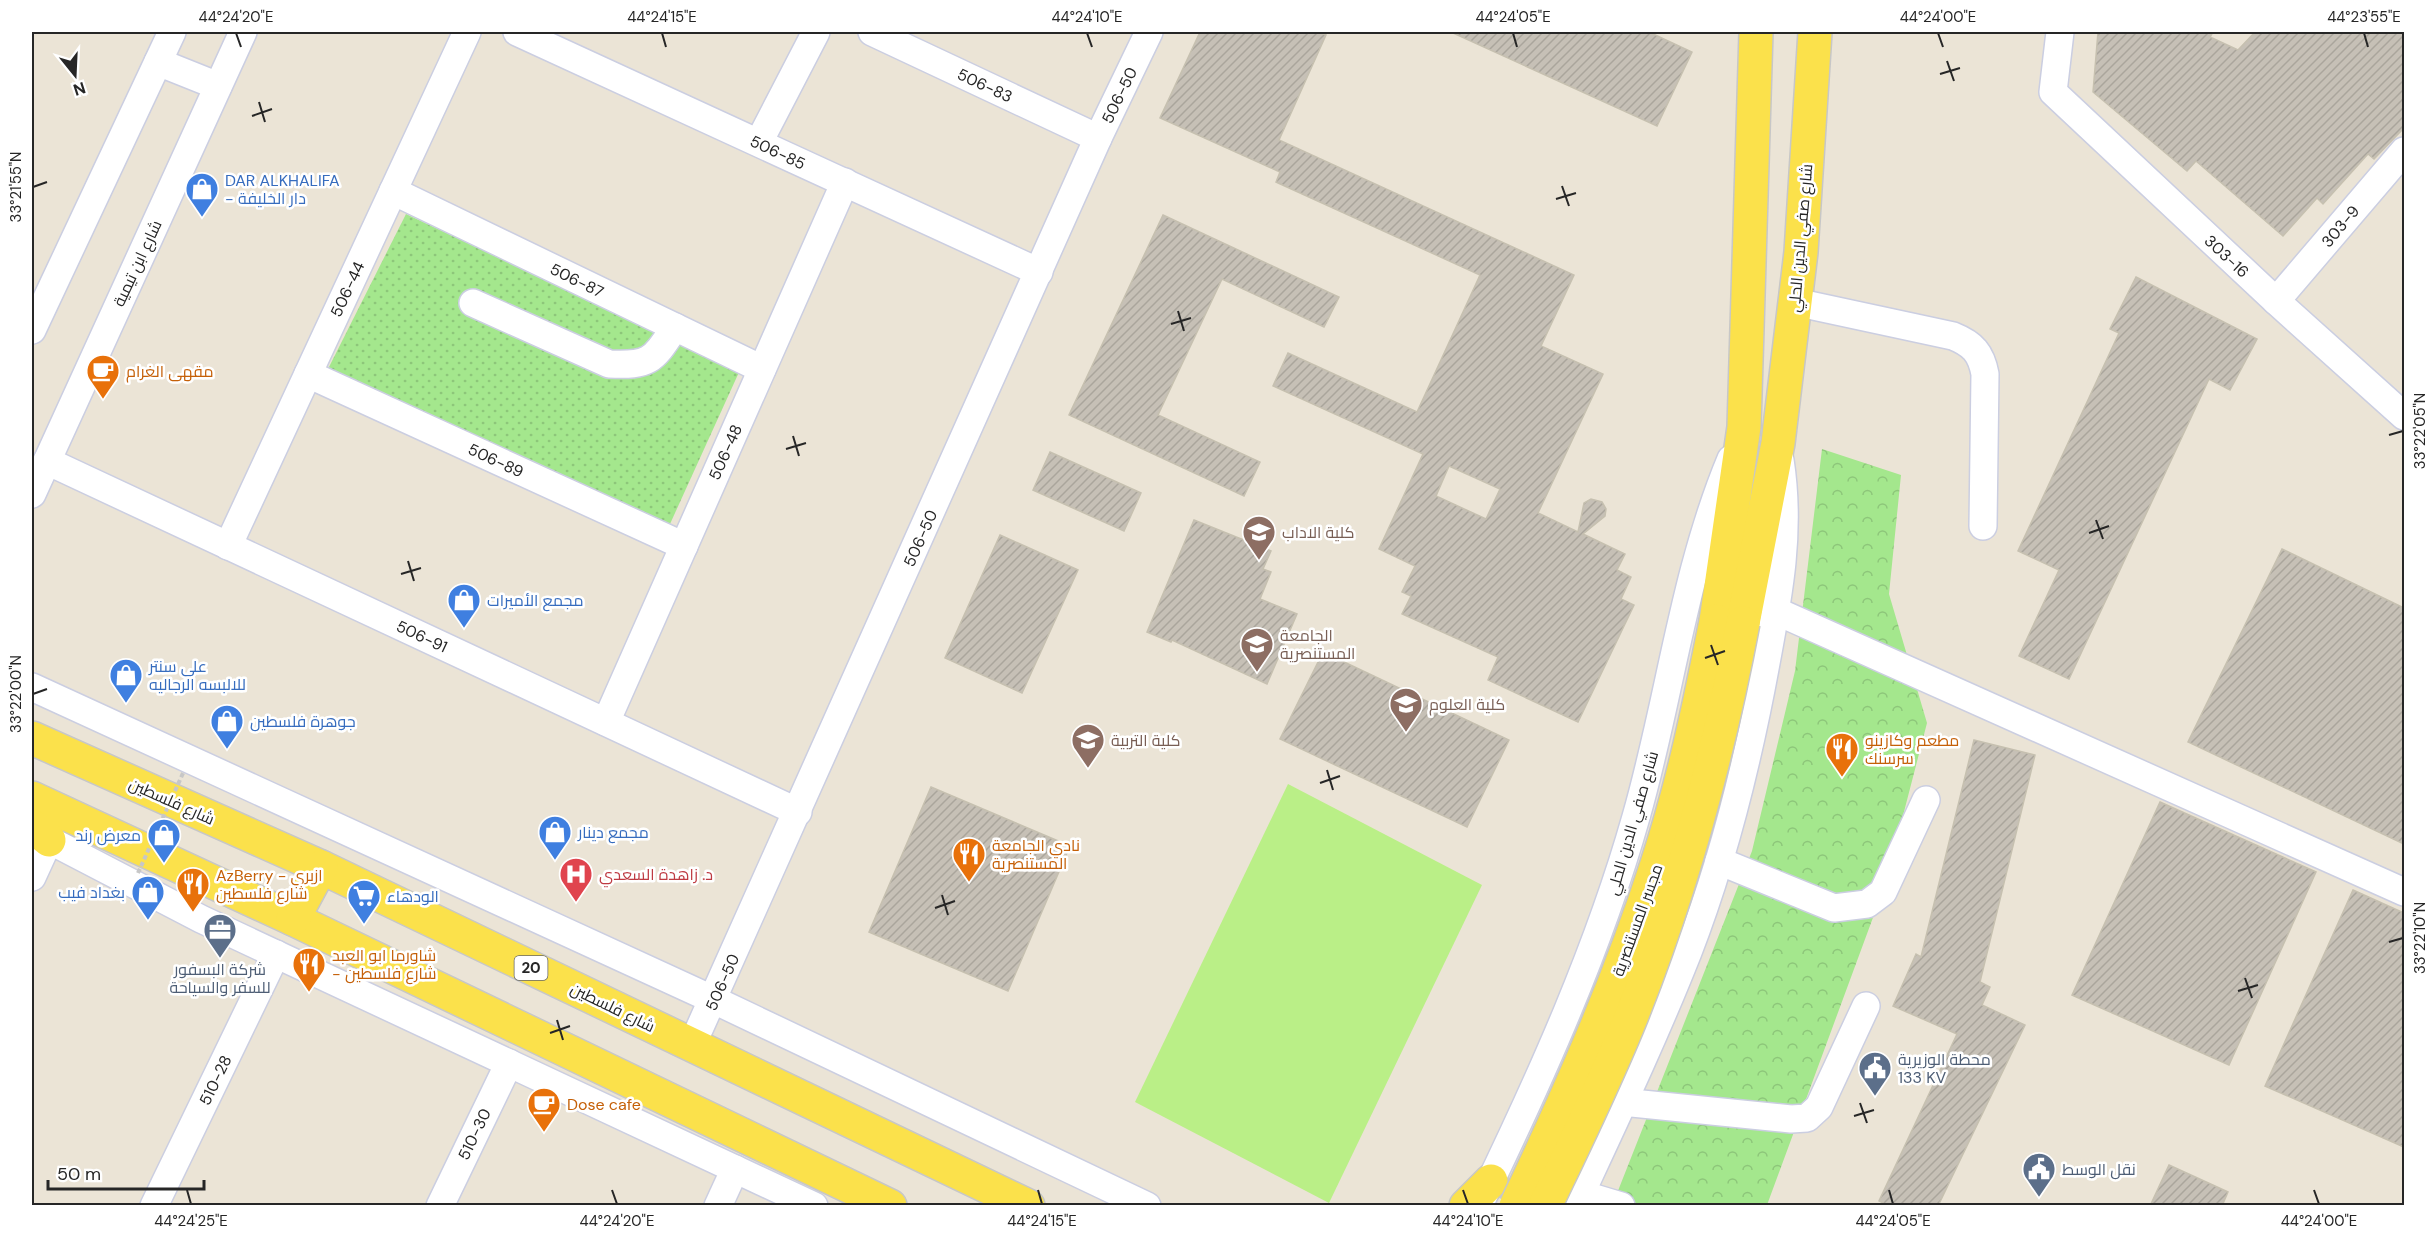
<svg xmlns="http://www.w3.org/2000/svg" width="2436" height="1237" viewBox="0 0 2436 1237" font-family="'DM Sans',Cairo,sans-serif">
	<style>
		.grass { fill: url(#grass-dots) }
		.park { fill: url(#park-crowns) }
		.pitch { fill: #baef87 }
		.building { fill: url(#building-hatch); stroke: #c6c0b0; stroke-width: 1.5; fill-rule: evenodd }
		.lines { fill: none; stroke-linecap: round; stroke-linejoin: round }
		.minor-casing { stroke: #cbcee1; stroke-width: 30 }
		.major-casing { stroke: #c7c7c7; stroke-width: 36 }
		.minor { stroke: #fff; stroke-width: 27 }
		.major { stroke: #fbe14b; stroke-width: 33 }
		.major-bridge-casing { stroke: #c7c7c7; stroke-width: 36; stroke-linecap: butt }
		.path-bridge { stroke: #c7c7c7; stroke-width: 4; stroke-dasharray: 4.5 3; stroke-linecap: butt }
		.major-bridge { stroke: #fbe14b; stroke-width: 33 }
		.ticks { fill: none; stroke: #262626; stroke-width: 2 }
		.labels { text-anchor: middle; stroke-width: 5; stroke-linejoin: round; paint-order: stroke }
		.shield { fill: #fff; stroke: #676767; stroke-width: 1.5 }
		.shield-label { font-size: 15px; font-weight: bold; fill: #262626 }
		.street-label { font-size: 16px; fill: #262626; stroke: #fff }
		.shop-label { font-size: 16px; fill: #366cbe; stroke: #fff; text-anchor: start }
		.food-label { font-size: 16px; fill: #c56008; stroke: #fff; text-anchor: start }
		.education-label { font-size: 16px; fill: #785e54; stroke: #fff; text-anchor: start }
		.health-label { font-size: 16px; fill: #be3a42; stroke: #fff; text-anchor: start }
		.service-label { font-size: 16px; fill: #4e5e75; stroke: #fff; text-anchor: start }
		.neatline { fill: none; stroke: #262626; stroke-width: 2 }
		.ticks-label { font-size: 15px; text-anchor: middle; fill: #262626 }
	</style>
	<defs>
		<pattern id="grass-dots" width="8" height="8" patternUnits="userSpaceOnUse" patternTransform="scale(1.5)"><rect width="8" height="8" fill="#a4e78d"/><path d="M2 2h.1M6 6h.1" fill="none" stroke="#8dc67a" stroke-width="1.8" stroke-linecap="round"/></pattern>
		<pattern id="park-crowns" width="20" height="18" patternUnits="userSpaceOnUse" patternTransform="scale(1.5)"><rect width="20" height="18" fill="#a4e78d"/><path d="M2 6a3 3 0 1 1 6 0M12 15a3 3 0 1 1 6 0" fill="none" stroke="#8dc67a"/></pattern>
		<pattern id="building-hatch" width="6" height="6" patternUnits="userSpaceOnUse" patternTransform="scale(1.5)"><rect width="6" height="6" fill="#c6c0b6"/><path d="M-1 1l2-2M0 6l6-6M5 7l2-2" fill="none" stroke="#aaa59c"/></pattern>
	</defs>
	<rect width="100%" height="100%" fill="#ebe4d6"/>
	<!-- grass -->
	<path class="grass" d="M406 214 740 370 670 524 328 369Z"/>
	<!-- park -->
	<path class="park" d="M1822 449 1901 475 1889 594 1927 723 1885 885 1767 1205 1612 1206 1752 851 1795 671Z"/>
	<!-- pitch -->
	<path class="pitch" d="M1288 784 1482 885 1329 1203 1135 1102Z"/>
	<!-- building -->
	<g class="building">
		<path d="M1200 32H1318L1326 35 1279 140 1574 275 1541 346 1603 374 1538 513 1578 532 1584 503 1591 499 1602 502 1606 509 1605 516 1583 534 1625 554 1617 570 1631 577 1621 599 1634 605 1578 722 1488 680 1498 657 1402 614 1411 596 1402 592 1415 566 1379 549 1423 454 1273 386 1288 353 1417 412 1480 275 1276 182 1280 172 1160 118ZM1449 466 1500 489 1486 519 1436 496Z"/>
		<path d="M1451 32H1649L1692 52 1657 126Z"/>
		<path d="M2098 32H2213L2210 37 2238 50 2255 32H2404V128L2374 159 2368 154 2323 204 2317 198 2283 236 2196 161 2187 171 2093 92Z"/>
		<path d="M1163 215 1339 297 1324 327 1222 279 1158 415 1260 462 1244 496 1069 415Z"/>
		<path d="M2136 277 2257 339 2230 390 2209 379 2069 679 2019 656 2059 570 2018 551 2119 333 2110 329Z"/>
		<path d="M1050 452 1141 493 1124 531 1033 490Z"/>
		<path d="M1194 520 1271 551 1263 569 1271 572 1260 599 1297 614 1267 684 1172 640 1171 642 1147 632Z"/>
		<path d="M1000 535 1078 570 1022 693 945 658Z"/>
		<path d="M2282 549 2404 608V844L2188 742Z"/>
		<path d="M1323 652 1509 740 1467 827 1280 739Z"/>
		<path d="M1974 740 2035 755 1980 982 1990 987 1982 1005 2025 1025 1938 1206H1889L1879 1201 1957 1034 1893 1006 1916 954 1921 957Z"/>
		<path d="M931 787 1070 846 1008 991 869 932Z"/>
		<path d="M2160 802 2316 872 2229 1065 2072 995Z"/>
		<path d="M2353 890 2404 913V1147L2265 1086Z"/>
		<path d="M2169 1165 2228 1192 2222 1206H2150Z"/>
	</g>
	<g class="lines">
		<!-- minor casing -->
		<g class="minor-casing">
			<g id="minor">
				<path d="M517 32 1039 272"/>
				<path d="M872 32 1098 138"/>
				<path d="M2060 32 2053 92 2276 301 2404 416"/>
				<path d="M158 62 218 86"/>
				<path d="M759 142 816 32"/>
				<path d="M393 191 762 369"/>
				<path d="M2276 301 2404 151"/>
				<path d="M1795 302 1953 336C1973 344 1981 353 1985 374L1983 526"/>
				<path d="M473 303 609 364C651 366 653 360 675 327"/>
				<path d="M32 330 172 32"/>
				<path d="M308 374 684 546"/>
				<path d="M47 461 798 812"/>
				<path d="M32 494 243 32"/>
				<path d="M228 546 467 32"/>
				<path d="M1776 611 2404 892"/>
				<path d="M32 687 714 1000 1147 1206"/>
				<path d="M606 722 845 182"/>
				<path d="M1719 861 1834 908 1867 904 1883 892 1926 800"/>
				<path d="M32 877 49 840 201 919 814 1206"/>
				<path d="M692 1045 1098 138 1149 32"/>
				<path d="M1622 1102 1791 1119 1807 1118 1819 1107 1866 1006"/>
				<path d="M1581 1194 1621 1206"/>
				<path d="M1482 1199C1541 1077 1599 948 1636 817 1670 699 1683 574 1731 459"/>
				<path d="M154 1206 276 954"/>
				<path d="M440 1206 509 1063"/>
				<path d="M718 1206 735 1169"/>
				<path d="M1575 1206C1614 1122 1654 1038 1688 952 1724 859 1748 761 1766 663 1779 594 1791 530 1780 460"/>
			</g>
		</g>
		<!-- major casing -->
		<g class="major-casing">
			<g id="major">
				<path d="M1716 621 1744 427 1756 32"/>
				<path d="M1743 623 1778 443 1795 302 1801 252 1815 32"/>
				<path d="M32 738 321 867 1028 1206"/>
				<path d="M32 798 293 919 890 1206"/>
				<path d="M32 826 49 840"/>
				<path d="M293 919 321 867"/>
				<path d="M1466 1206 1491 1181"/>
			</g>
		</g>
		<!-- minor -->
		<use href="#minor" class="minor"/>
		<!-- major -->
		<use href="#major" class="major"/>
		<!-- major-bridge casing -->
		<g class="major-bridge-casing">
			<g id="major-bridge">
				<path d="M1516 1206C1569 1094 1619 982 1657 864 1683 785 1700 703 1716 621"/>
				<path d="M1545 1206C1575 1143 1606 1080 1632 1015 1682 889 1718 756 1743 623"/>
			</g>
		</g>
		<!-- path-bridge -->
		<path class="path-bridge" d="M138 873 184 771"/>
		<!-- major-bridge -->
		<use href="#major-bridge" class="major-bridge"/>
	</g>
	<!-- ticks -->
	<path class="ticks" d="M236 33 241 47M662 33 666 47M1087 33 1092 47M1513 33 1517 47M1938 33 1943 47M2364 33 2368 47M1947 61 1954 81M1940 74 1960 68M259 102 265 122M252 116 272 109M1562 186 1569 206M33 187 47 182M1556 199 1576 193M1178 311 1184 331M1171 324 1191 318M2389 435 2403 431M793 436 799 456M786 449 806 443M2096 520 2103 539M2089 533 2109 526M408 561 414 581M401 574 421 568M1711 645 1718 665M1705 658 1725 651M33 694 47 689M1327 770 1333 790M1320 783 1340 776M942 895 948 915M935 908 955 901M2389 942 2403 938M2245 978 2252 998M2238 991 2258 985M557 1020 563 1040M550 1033 570 1026M1860 1103 1867 1123M1854 1116 1874 1110M187 1190 191 1204M612 1190 617 1204M1038 1190 1042 1204M1463 1190 1468 1204M1889 1190 1893 1204M2314 1190 2319 1204"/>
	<!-- icons -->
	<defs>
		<g id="shop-pin" transform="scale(1.725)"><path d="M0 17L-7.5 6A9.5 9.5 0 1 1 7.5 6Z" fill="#3f7fe0" stroke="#fff"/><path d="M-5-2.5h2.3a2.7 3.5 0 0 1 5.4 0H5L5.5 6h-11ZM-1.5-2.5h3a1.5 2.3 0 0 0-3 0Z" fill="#fff"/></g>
		<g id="cafe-pin" transform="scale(1.725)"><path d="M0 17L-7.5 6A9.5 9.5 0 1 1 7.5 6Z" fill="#e8710a" stroke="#fff"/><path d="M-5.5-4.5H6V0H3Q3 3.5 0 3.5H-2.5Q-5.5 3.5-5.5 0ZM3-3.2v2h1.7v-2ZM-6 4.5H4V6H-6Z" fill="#fff"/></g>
		<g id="university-pin" transform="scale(1.725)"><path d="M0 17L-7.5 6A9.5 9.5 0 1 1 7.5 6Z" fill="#8d6e63" stroke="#fff"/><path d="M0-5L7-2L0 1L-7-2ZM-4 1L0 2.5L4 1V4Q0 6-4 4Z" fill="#fff"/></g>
		<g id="restaurant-pin" transform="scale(1.725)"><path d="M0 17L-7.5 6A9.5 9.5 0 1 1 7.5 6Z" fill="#e8710a" stroke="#fff"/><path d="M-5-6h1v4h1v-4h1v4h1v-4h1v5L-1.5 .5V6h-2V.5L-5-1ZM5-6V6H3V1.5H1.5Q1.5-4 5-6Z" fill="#fff"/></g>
		<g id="hospital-pin" transform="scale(1.725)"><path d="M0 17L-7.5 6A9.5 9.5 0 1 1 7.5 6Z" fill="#e0444e" stroke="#fff"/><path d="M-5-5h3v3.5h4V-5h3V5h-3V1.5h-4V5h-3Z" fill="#fff"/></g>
		<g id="supermarket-pin" transform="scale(1.725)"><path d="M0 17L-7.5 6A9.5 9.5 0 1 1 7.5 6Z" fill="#3f7fe0" stroke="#fff"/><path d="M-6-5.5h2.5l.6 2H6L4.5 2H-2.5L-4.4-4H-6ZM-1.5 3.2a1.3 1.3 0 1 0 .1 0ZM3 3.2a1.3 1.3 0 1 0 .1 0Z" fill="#fff"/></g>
		<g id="office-pin" transform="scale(1.725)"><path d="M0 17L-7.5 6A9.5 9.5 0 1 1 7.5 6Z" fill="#5c6f8a" stroke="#fff"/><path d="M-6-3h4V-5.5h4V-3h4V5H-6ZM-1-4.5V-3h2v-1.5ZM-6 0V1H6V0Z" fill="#fff"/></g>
		<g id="civic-pin" transform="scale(1.725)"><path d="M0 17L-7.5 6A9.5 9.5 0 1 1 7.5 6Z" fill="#5c6f8a" stroke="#fff"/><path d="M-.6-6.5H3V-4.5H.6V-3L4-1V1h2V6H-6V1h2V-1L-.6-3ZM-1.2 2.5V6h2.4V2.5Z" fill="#fff"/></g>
	</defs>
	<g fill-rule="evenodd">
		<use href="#shop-pin" x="202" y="189"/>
		<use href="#cafe-pin" x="103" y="371"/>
		<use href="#university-pin" x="1259" y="532"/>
		<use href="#shop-pin" x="464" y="600"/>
		<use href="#university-pin" x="1257" y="644"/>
		<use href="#shop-pin" x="126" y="675"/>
		<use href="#university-pin" x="1406" y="704"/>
		<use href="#shop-pin" x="227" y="721"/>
		<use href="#university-pin" x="1088" y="740"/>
		<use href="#restaurant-pin" x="1842" y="749"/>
		<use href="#shop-pin" x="555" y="832"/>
		<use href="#shop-pin" x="164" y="835"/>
		<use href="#restaurant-pin" x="969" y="854"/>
		<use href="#hospital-pin" x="576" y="874"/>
		<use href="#restaurant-pin" x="193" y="884"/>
		<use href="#shop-pin" x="148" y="892"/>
		<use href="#supermarket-pin" x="364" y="896"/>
		<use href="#office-pin" x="220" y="930"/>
		<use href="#restaurant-pin" x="309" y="964"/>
		<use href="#civic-pin" x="1875" y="1068"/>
		<use href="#cafe-pin" x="544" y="1104"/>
		<use href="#civic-pin" x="2039" y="1169"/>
	</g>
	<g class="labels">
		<!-- shield labels -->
		<rect class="shield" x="514.5" y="956" width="33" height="24" rx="4.5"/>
		<g class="shield-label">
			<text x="531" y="973">20</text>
		</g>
		<!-- street labels -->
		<g class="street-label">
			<text transform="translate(985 85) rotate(25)" y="6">506-83</text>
			<text transform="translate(1119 95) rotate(-64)" y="6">506-50</text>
			<text transform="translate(778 152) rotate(25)" y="6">506-85</text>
			<text transform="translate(2340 226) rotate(-50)" y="6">303-9</text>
			<text transform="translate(1800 238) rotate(-85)" y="6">شارع صفي الدين الحلي</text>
			<text transform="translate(2227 256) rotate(43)" y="6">303-16</text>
			<text transform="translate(137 263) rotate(-65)" y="6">شارع ابن تيمية</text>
			<text transform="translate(577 280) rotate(26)" y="6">506-87</text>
			<text transform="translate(347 289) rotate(-65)" y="6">506-44</text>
			<text transform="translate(725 452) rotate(-66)" y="6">506-48</text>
			<text transform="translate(496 460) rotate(25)" y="6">506-89</text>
			<text transform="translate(920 538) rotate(-66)" y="6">506-50</text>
			<text transform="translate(422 636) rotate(25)" y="6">506-91</text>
			<text transform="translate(172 801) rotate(24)" y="6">شارع فلسطين</text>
			<text transform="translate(1632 823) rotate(-74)" y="6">شارع صفي الدين الحلي</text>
			<text transform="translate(1637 920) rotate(-70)" y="6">مجسر المستنصرية</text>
			<text transform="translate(722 982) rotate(-66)" y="6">506-50</text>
			<text transform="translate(613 1007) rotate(26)" y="6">شارع فلسطين</text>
			<text transform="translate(215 1080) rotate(-64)" y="6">510-28</text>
			<text transform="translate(474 1134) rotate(-64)" y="6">510-30</text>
		</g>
		<!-- shop labels -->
		<g class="shop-label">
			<text x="225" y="186">DAR ALKHALIFA<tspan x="225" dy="18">- دار الخليفة</tspan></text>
			<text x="487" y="606">مجمع الأميرات</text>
			<text x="149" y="672">علي سنتر<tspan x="149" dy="18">للالبسه الرجاليه</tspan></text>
			<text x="250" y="727">جوهرة فلسطين</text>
			<text x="578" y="838">مجمع دينار</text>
			<text x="141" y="841" text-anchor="end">معرض رند</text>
			<text x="125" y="898" text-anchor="end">بغداد فيب</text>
			<text x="387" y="902">الودهاء</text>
		</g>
		<!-- food labels -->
		<g class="food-label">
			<text x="126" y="377">مقهى الغرام</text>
			<text x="1865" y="746">مطعم وكازينو<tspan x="1865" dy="18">سرسنك</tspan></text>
			<text x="992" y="851">نادي الجامعة<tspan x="992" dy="18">المستنصرية</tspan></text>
			<text x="216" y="881">AzBerry - ازبري<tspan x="216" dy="18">شارع فلسطين</tspan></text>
			<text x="332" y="961">شاورما ابو العبد<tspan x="332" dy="18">- شارع فلسطين</tspan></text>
			<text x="567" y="1110">Dose cafe</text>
		</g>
		<!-- education labels -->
		<g class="education-label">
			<text x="1282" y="538">كلية الاداب</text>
			<text x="1280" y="641">الجامعة<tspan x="1280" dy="18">المستنصرية</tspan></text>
			<text x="1429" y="710">كلية العلوم</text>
			<text x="1111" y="746">كلية التربية</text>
		</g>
		<!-- health labels -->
		<g class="health-label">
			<text x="599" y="880">د. زاهدة السعدي</text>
		</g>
		<!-- service labels -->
		<g class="service-label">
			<text x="220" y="975" text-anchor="middle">شركة البسفور<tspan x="220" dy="18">للسفر والسياحة</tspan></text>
			<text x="1898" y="1065">محطة الوزيرية<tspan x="1898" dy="18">133 KV</tspan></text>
			<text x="2062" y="1175">نقل الوسط</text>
		</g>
	</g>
	<!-- border -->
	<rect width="2436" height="1237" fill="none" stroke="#ffffff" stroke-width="66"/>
	<!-- north arrow -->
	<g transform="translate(75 75) rotate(162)" stroke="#ffffff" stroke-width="4.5" paint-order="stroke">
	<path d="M0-4.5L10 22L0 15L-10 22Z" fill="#262626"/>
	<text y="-9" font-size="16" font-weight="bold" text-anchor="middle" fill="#262626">N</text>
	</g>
	<!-- scale -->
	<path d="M48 1180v9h156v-9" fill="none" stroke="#262626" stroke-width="3"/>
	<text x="57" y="1180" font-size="18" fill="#262626" stroke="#ffffff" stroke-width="4.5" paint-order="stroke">50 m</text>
	<rect x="33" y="33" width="2370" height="1171" class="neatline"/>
	<g class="ticks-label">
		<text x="236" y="22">44°24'20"E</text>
		<text x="662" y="22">44°24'15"E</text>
		<text x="1087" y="22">44°24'10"E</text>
		<text x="1513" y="22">44°24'05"E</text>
		<text x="1938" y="22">44°24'00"E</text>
		<text x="2364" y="22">44°23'55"E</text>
		<text transform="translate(16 187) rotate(-90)" y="5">33°21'55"N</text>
		<text transform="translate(2420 431) rotate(-90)" y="5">33°22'05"N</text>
		<text transform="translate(16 694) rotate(-90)" y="5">33°22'00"N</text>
		<text transform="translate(2420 938) rotate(-90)" y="5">33°22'10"N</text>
		<text x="191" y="1226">44°24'25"E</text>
		<text x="617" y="1226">44°24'20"E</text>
		<text x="1042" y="1226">44°24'15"E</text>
		<text x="1468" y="1226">44°24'10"E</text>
		<text x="1893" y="1226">44°24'05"E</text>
		<text x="2319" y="1226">44°24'00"E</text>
	</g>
</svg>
